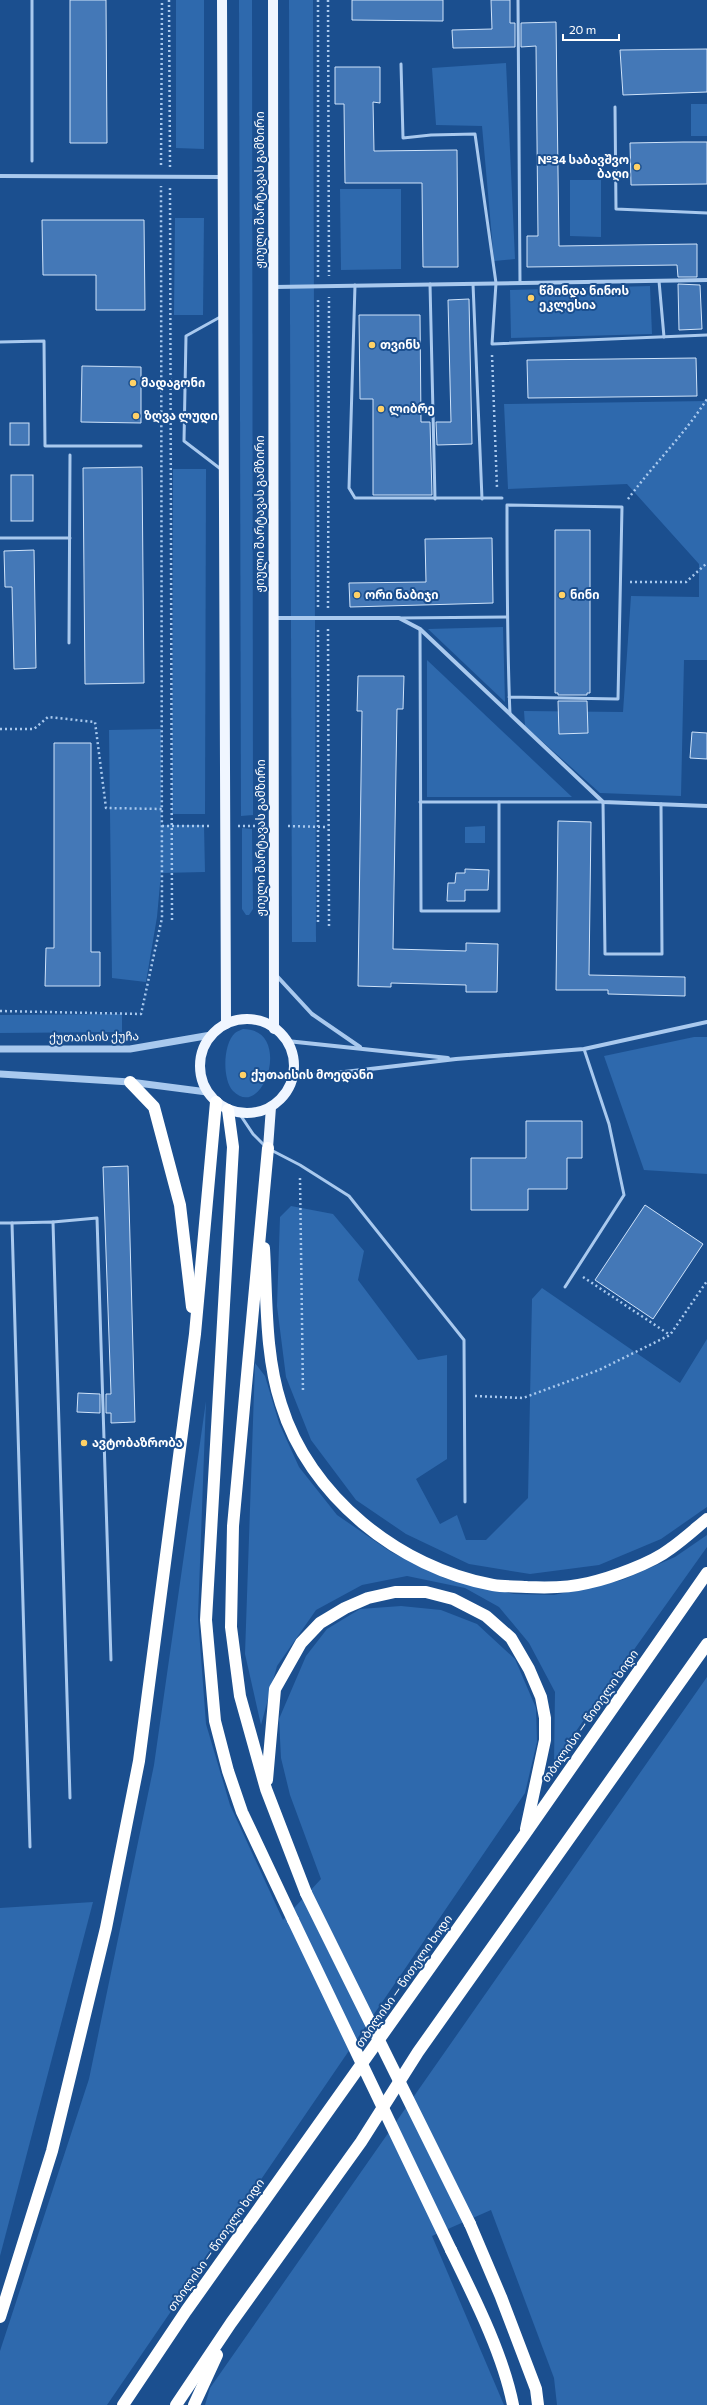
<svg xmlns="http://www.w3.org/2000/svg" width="707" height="2405" viewBox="0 0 707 2405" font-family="Commissioner,'Noto Sans Georgian',sans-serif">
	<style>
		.green { fill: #2e69ad }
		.building { fill: #4478b7; stroke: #cfe3fa }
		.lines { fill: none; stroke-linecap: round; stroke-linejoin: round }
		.path { stroke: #a9c9ee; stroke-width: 2.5; stroke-dasharray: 2 3; stroke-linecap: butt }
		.service { stroke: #a9c9ee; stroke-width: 3 }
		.minor { stroke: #a9c9ee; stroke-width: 4 }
		.tertiary { stroke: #a9c9ee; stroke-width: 7 }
		.primary { stroke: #f0f6ff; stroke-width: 10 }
		.motorway { stroke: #fff; stroke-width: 12 }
		.motorway-bridge { stroke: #fff; stroke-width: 12 }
		.poi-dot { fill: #ffd166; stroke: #1b4f8f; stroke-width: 1.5 }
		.labels { text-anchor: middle; stroke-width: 4; stroke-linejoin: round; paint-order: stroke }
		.poi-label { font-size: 12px; font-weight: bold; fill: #fff; stroke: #1b4f8f; text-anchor: start }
		.street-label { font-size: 12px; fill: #fff; stroke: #1b4f8f }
	</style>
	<rect width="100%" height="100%" fill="#1b4f8f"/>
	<!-- green -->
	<g class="green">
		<path d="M176 0H204V149L176 148Z"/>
		<path d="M239 0H252L253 815 241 816Z"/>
		<path d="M289 0H313L316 942H292Z"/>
		<path d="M506 63 515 259 494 261 482 126 436 125 432 68Z"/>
		<rect x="691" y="104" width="16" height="32"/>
		<path d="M570 180H601V237L570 236Z"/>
		<path d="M340 189H401V269L341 270Z"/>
		<path d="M175 218H204L203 315H174Z"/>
		<path d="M650 286 652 334 511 338 510 290Z"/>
		<path d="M707 401V660H684L681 796 600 793 525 726 524 711 623 712 631 596 699 597V564L627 484 508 489 504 404Z"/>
		<path d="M173 469H206L205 814H172Z"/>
		<path d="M503 627 505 702 428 629Z"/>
		<path d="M427 660 572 797H427Z"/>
		<path d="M161 729V825H204L205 872 161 873 157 917 146 982 112 978 109 730Z"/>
		<path d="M485 826V843H465V827Z"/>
		<path d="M242 828 252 829 253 909 249 915H246L242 909Z"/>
		<path d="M122 1014V1032L0 1033V1015Z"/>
		<path d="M243 1029C294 1029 263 1122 233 1091 222 1079 223 1044 235 1033 237 1031 241 1030 243 1029Z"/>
		<path d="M694 1037H707V1174L644 1170 604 1056Z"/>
		<path d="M291 1206 333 1214 364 1251 358 1280 418 1360 447 1355V1459L416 1479 440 1524 457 1515 466 1540H486L528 1498 532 1299 542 1288 680 1383 707 1339V1507L661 1539 599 1565 530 1574 469 1564 406 1534 356 1500 311 1440 286 1377 277 1306 280 1217Z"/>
		<path d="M255 1363 265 1376 279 1423 299 1467 337 1515 391 1552 444 1578 514 1594 554 1595 622 1580 675 1557 707 1535V1547L554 1762 555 1692 529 1643 499 1607 465 1588 407 1576 362 1585 316 1610 277 1666 261 1725 245 1654Z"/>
		<path d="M206 1401 198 1617 206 1724 230 1805 283 1920 321 1879 290 1795 281 1758 279 1719 306 1656 327 1629 360 1609 401 1606 441 1610 477 1624 515 1659 536 1708 537 1742 525 1793 107 2405H0V2351L89 2079 154 1765Z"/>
		<path d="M707 1677V2405H557L554 2378 491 2210 432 2236 504 2405H205L210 2388Z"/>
		<path d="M93 1902 0 2256V1908Z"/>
	</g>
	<!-- building -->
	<g class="building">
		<path d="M70 0H106L107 143H70Z"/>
		<path d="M352 0H443V21L352 20Z"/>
		<path d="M491 0H510V23H515V47L453 48 452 30 492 29Z"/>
		<path d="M556 22 559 246 697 244V277H678L677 265 527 267V236H538L536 46 521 47V23Z"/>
		<path d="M707 49V92L623 95 620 50Z"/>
		<path d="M335 67H380V103L373 102 374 151 457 150 458 267H423L422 183H345L344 104H335Z"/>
		<path d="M683 142H707V184L631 185 630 143Z"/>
		<path d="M42 220H144L145 310H96V275H43Z"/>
		<path d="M678 284 700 285 702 329 679 330Z"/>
		<path d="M469 299 472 444 437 445 436 422H451L448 300Z"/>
		<path d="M359 315H420L421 422H430L432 495H373V399H360Z"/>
		<path d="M696 358 697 396 528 398 527 360Z"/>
		<path d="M82 366 141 367V423L81 422Z"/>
		<rect x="10" y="423" width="19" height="22"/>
		<path d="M142 467 144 683 85 684 83 468Z"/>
		<rect x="11" y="475" width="22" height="46"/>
		<path d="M555 530H590V693H587V695H558V693H555Z"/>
		<path d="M492 538 493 603 350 607 349 583 426 582 425 539Z"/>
		<path d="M34 550 36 668 14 669 12 587H5L4 551Z"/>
		<path d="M358 676H404L403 709H397L393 949 466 951V943L498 944 497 992H466V985L391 983V987L358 986 362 711H357Z"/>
		<path d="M558 701H587L588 733 559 734Z"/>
		<path d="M692 732 707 733V759L690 758Z"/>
		<path d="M54 743H91V952H100V986H45L46 948H54Z"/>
		<path d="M558 821 591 822 589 975 685 977V996L608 994V990H556Z"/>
		<path d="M465 869 489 870 488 890H465V901H447L448 883H455L456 873H465Z"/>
		<path d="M526 1121H582V1158H567V1189H528V1210H471V1158H526Z"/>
		<path d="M128 1166 135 1422 111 1423V1413H106V1394H111L103 1167Z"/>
		<path d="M645 1205 703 1244 653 1319 595 1280Z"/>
		<path d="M78 1393 100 1394V1413L77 1412Z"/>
	</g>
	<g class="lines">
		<!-- path -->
		<g class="path">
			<path d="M169 0 170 167"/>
			<path d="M318 0V277"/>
			<path d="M328 0 329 276"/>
			<path d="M161 165 162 0"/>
			<path d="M170 188 172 921"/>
			<path d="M492 355 497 488"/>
			<path d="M628 499C653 465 684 435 707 399"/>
			<path d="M630 582H686L707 563"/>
			<path d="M318 607V298"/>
			<path d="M328 608 329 297"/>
			<path d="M328 629 329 926"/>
			<path d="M318 630V925"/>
			<path d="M0 729H34L48 717 95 722 106 808 162 809"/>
			<path d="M162 826H211"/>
			<path d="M238 826H259"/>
			<path d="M288 826 327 827"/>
			<path d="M0 1011 141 1014 162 918 161 186"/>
			<path d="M300 1178 303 1392"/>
			<path d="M583 1277 670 1335"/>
			<path d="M475 1396 523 1398 599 1370 670 1335 707 1281"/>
		</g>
		<!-- service -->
		<g class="service">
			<path d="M32 0V161"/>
			<path d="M518 0 520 283"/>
			<path d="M401 64 403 138 431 135 475 134 496 283 492 344 707 335"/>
			<path d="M615 107 616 209 707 213"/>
			<path d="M659 281 664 337"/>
			<path d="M430 284 435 499"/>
			<path d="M473 284 482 499"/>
			<path d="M355 285 349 488 355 498H502"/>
			<path d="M0 342 44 341 45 446H141"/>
			<path d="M222 470 184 441 186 336 222 316"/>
			<path d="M0 538H70"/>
			<path d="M399 618 507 617"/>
			<path d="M420 629 421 911H499V802"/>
			<path d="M69 643 70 455"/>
			<path d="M509 697 618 699 622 507 507 505C507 575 507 645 510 714"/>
			<path d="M420 802H603L605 954H662L661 804"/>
			<path d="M239 1113 253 1134 265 1146"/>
			<path d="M271 1150 300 1165 349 1196 464 1340 465 1502"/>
			<path d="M53 1222 97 1218 111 1660"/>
			<path d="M0 1223H12L30 1847"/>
			<path d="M12 1223 53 1222 70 1798"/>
			<path d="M565 1287 624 1195 609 1124 584 1049"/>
		</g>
		<!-- minor -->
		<g class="minor">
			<path d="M0 176 222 177"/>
			<path d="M274 287 707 280"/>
			<path d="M274 618H399L420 629 603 802 707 806"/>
			<path d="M275 974 312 1014 360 1047"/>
			<path d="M287 1041 448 1058"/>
			<path d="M293 1078 456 1059 584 1049 707 1022"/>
		</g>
		<!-- tertiary -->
		<g class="tertiary">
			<path d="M0 1049H130L211 1035"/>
			<path d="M0 1074 130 1082 207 1092"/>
		</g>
		<!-- primary -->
		<g class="primary">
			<path d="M222 0 226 1024"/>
			<path d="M273 0 274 1029"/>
			<circle cx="247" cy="1066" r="47"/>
			<path d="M268 1148 271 1107"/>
		</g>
		<!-- motorway -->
		<g class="motorway">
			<path d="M130 1082 154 1107 180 1205 192 1307"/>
			<path d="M228 1110 233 1147 206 1620 215 1721 228 1771 242 1812 293 1920"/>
			<path d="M268 1148 233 1526 231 1627 240 1696 266 1789 306 1893"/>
			<path d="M264 1248C267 1300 265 1355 281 1404 309 1496 399 1568 493 1585 504 1587 516 1586 527 1587 547 1588 568 1588 588 1583 611 1578 652 1563 670 1549 683 1540 695 1529 707 1519"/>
			<path d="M267 1780 275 1689 301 1643 320 1623 345 1608 368 1598 395 1592H426L453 1599 486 1616 511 1638 529 1669 541 1697 545 1718V1740L526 1829"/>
			<path d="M470 2224 501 2297 536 2389 538 2405"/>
			<path d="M451 2250C474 2297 503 2354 513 2405"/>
			<path d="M0 2317 52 2151 106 1928 139 1761 195 1334 216 1102"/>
			<path d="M123 2405 186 2311 525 1834 707 1573"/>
			<path d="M176 2405 231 2323 361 2142 418 2052 707 1644"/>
			<path d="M194 2405 217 2355"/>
		</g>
		<!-- motorway-bridge -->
		<g class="motorway-bridge">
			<path d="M306 1893 470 2224"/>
			<path d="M293 1920 451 2250"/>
		</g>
	</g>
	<!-- markers -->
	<g class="poi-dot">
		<circle cx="637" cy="167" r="4"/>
		<circle cx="531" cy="298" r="4"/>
		<circle cx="372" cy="345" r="4"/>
		<circle cx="133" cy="383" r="4"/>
		<circle cx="381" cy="409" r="4"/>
		<circle cx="136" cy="416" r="4"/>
		<circle cx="357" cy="595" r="4"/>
		<circle cx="562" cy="595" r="4"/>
		<circle cx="243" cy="1075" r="4"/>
		<circle cx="84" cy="1443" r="4"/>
	</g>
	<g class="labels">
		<!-- poi labels -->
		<g class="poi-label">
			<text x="629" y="164" text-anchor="end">№34 საბავშვო<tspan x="629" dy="14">ბაღი</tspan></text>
			<text x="539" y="295">წმინდა ნინოს<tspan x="539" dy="14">ეკლესია</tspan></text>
			<text x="380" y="349">თვინს</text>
			<text x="141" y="387">მადაგონი</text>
			<text x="389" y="413">ლიბრე</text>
			<text x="144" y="420">ზღვა ლუდი</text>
			<text x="365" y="599">ორი ნაბიჯი</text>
			<text x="570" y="599">ნინი</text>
			<text x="251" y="1079">ქუთაისის მოედანი</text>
			<text x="92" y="1447">ავტობაზრობა</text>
		</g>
		<!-- street labels -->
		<g class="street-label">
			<text transform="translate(260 190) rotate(-90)" y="4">ჟიული შარტავას გამზირი</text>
			<text transform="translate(260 514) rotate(-90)" y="4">ჟიული შარტავას გამზირი</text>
			<text transform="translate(261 838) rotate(-90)" y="4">ჟიული შარტავას გამზირი</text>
			<text transform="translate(94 1037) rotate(-1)" y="4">ქუთაისის ქუჩა</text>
			<text transform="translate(590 1716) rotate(-55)" y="4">თბილისი — წითელი ხიდი</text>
			<text transform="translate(404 1981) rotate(-55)" y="4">თბილისი — წითელი ხიდი</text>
			<text transform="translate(216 2245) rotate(-55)" y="4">თბილისი — წითელი ხიდი</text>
		</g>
	</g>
	<!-- scale -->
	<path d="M563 34v6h56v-6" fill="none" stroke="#ffffff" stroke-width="2"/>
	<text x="569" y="34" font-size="12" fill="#ffffff" stroke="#1b4f8f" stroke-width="3" paint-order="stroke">20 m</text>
</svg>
